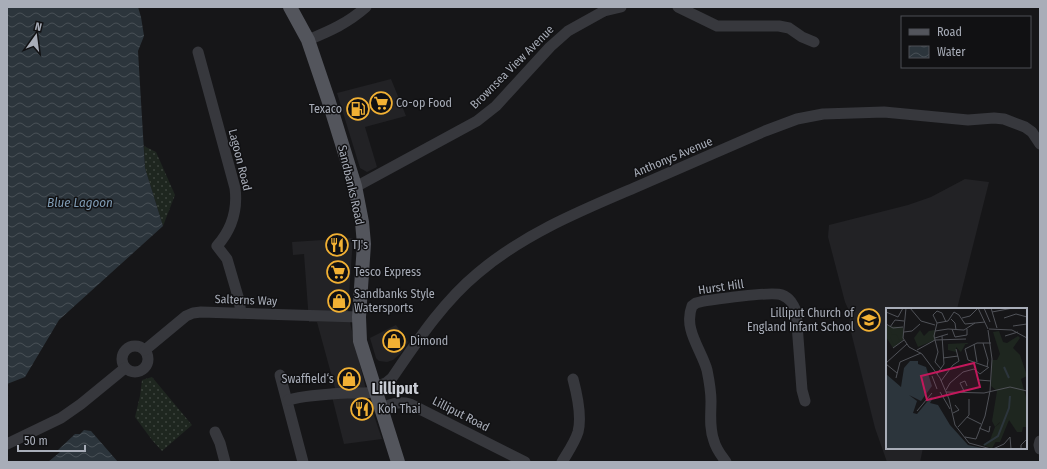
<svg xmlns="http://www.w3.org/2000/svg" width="1047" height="469" viewBox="0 0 1047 469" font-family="'Fira Sans Condensed',sans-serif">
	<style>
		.built { fill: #222225 }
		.grass { fill: url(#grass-dots) }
		.water { fill: url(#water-waves) }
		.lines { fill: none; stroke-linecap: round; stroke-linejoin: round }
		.minor { stroke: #37383d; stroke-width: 11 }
		.major { stroke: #53555c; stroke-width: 14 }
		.labels { text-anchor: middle; stroke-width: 3; stroke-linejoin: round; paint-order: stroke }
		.street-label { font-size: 12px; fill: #a8adb8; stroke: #111113 }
		.poi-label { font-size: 12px; fill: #a8adb8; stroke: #111113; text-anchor: start }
		.water-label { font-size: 13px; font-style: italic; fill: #7f9bb3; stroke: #111113 }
		.district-label { font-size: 16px; font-weight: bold; fill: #c9ccd4; stroke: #111113 }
		.inset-river { fill: none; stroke: #2c353c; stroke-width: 2 }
		.inset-road { fill: none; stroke: #505258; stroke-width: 1 }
		.view { fill: #c2185b; fill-opacity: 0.15; stroke: #c2185b; stroke-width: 2 }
		.inset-edge { fill: none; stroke: #a8adb8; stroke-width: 2 }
	</style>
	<defs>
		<pattern id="grass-dots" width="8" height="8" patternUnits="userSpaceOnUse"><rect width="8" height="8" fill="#1e261f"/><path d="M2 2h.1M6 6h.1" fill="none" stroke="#3c433d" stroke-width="1.8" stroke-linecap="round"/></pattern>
		<pattern id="water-waves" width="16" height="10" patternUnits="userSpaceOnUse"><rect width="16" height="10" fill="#2c353c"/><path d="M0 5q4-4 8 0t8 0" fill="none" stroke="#485056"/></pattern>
	</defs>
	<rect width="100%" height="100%" fill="#161618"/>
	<!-- built -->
	<g class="built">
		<path d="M391 79 406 116 365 127 377 167 367 172 360 168 337 93Z"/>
		<path d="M965 179 989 182 957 309H887V448H923L920 462H887L875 428 849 324 851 315 845 302 828 237 829 225 908 205 931 197Z"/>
		<path d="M353 238 348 310 351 327 368 398 382 439 344 444 330 389 335 388 317 322H309L304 254 293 255 292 242Z"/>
		<path d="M396 325 408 342 401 353 393 360 387 362 379 361 376 358 370 338Z"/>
	</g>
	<!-- grass -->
	<g class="grass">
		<path d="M144 146 156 152 175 195 163 226 145 168Z"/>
		<path d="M152 377 192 425 162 451 152 440 135 417 140 396 142 380Z"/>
	</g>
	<!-- water -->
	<g class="water">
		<path d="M7 7H138L141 17 144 36 138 51 145 168 163 226 59 320 25 377 7 384Z"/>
		<path d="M84 430 91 431 118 462H48L60 452 58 450 75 434H80Z"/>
	</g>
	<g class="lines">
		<!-- minor -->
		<g class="minor">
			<path d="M678 7 717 26H779L789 28 802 37 814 42"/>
			<path d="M604 11 621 7"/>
			<path d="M308 40C330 31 348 23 366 7"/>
			<path d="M198 52 235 188C238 211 232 229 217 246L227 259 239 300 241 313"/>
			<path d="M355 186 361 184 477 121 496 106 550 47 568 31 604 11 605 7"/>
			<circle cx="135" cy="359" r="13"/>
			<path d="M145 350 186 316 193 313 201 312 359 317"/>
			<path d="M280 375 303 462"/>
			<path d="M375 387 386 383 392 378C418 340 443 302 478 273 524 234 580 211 634 188 678 169 721 150 765 131L797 119 823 114 884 112 968 120 994 118 1004 119 1025 127 1032 132 1040 144"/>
			<path d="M288 400C307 395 328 394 348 393 358 393 367 394 377 391"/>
			<path d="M381 408C391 404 399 401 410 404L525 462"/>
			<path d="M215 432 220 443 225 462"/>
			<path d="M1040 441 1039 445 1040 449"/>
			<path d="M7 444 61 418 81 404 125 368"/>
			<path d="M562 462C568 452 575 442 578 432 582 417 577 394 573 379"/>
			<path d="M726 462C721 455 716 449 714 441 709 428 711 414 711 401 711 390 709 380 707 370 701 349 683 329 692 306L696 303 704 301C719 299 771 291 782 295 790 298 793 304 796 311L802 390 805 401"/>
		</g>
		<!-- major -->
		<path class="major" d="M290 7 308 40 329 102 355 186 362 222 364 244 359 317 360 341 398 462"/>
	</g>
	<!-- icons -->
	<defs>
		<g id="supermarket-ring" transform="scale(1.15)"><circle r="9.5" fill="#111113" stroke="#f2b134" stroke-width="1.5"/><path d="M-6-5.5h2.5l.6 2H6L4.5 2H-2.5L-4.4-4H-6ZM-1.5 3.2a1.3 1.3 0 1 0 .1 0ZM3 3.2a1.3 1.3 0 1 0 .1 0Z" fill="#f2b134"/></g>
		<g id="fuel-ring" transform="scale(1.15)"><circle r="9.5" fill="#111113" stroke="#f2b134" stroke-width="1.5"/><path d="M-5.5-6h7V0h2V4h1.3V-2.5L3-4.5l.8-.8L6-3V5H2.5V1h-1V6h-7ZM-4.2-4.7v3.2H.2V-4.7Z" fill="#f2b134"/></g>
		<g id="restaurant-ring" transform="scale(1.15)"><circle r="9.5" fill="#111113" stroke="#f2b134" stroke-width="1.5"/><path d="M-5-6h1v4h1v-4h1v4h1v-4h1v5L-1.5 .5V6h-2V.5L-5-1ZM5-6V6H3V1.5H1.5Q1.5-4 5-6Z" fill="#f2b134"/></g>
		<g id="shop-ring" transform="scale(1.15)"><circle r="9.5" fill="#111113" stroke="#f2b134" stroke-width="1.5"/><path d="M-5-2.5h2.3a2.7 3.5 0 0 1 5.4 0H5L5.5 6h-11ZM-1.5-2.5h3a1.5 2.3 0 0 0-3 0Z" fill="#f2b134"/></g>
		<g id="school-ring" transform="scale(1.15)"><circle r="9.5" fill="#111113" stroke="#f2b134" stroke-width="1.5"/><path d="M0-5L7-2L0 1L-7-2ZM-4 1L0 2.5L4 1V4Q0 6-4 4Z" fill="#f2b134"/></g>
	</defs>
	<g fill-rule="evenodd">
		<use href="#supermarket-ring" x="381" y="103"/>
		<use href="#fuel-ring" x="358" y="109"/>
		<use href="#restaurant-ring" x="337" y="245"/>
		<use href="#supermarket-ring" x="338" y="272"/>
		<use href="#shop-ring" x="339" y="301"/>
		<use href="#school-ring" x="869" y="320"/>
		<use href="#shop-ring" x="394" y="341"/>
		<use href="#shop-ring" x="349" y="379"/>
		<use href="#restaurant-ring" x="362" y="409"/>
	</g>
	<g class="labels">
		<!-- street labels -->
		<g class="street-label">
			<text transform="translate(512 67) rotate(-45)" y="4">Brownsea View Avenue</text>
			<text transform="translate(673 157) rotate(-23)" y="4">Anthonys Avenue</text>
			<text transform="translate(240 160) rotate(76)" y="4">Lagoon Road</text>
			<text transform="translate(351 185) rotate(77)" y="4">Sandbanks Road</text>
			<text transform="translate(721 287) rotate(-8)" y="4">Hurst Hill</text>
			<text transform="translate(246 300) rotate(2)" y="4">Salterns Way</text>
			<text transform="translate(461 414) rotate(27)" y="4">Lilliput Road</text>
		</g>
		<!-- poi labels -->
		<g class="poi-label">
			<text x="396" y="107">Co-op Food</text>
			<text x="342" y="113" text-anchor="end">Texaco</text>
			<text x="352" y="249">TJ's</text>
			<text x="354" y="276">Tesco Express</text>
			<text x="354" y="298">Sandbanks Style<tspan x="354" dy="14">Watersports</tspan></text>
			<text x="854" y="317" text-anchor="end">Lilliput Church of<tspan x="854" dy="14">England Infant School</tspan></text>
			<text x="410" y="345">Dimond</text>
			<text x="334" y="383" text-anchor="end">Swaffield‘s</text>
			<text x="378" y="413">Koh Thai</text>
		</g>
		<!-- water labels -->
		<g class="water-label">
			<text x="80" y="207">Blue Lagoon</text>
		</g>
		<!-- district labels -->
		<g class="district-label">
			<text x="395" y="394">Lilliput</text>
		</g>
	</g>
	<!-- overview -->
	<g transform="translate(886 308)">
		<rect width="141" height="141" fill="#161618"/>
		<path d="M113 23 117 34 121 35 132 28 134 30 127 40 134 47 141 68 135 71 141 93V119H137L136 124H131L123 112 106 140 97 137 108 131 114 114 109 119 106 113 111 83 105 78 106 52H111L114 46 107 24Z" fill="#1e261f"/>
		<path d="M80 35 75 44 70 39V44L62 42V36L81 35 82 36Z" fill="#1e261f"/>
		<path d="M34 22 38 28 43 23 49 22V32L32 39 28 30Z" fill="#1e261f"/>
		<path d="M0 18 17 19V32L7 40 0 29ZM119 111 123 112 114 134H109L106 140 97 137 104 132 109 119Z" fill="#1e261f"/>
		<path d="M4 21 6 27 10 26 14 33 8 37 4 29 6 27 0 25Z" fill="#1e261f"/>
		<path d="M24 53H32V56L40 59 46 78 35 93 23 87 31 93 27 105 31 106 45 89 47 90 44 95 52 97 64 117 82 137 101 141H0V66L15 79 18 60Z" fill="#2c353c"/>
		<path class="inset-river" d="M118 59 123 70M98 137 112 128 123 100 124 88"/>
		<path class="inset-road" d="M20 0 17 30 23 39 36 46 54 70 63 91 69 117 83 135 105 141M24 0 35 13 49 17M92 0 102 21M98 0 104 14M105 0 111 20M0 4 12 9 17 0M68 4 73 7 79 16 99 14M106 4 127 0M76 10 84 8 92 0M118 10 130 6 141 9M65 11 69 15 70 22M51 15 48 28 52 44 49 54 55 61M51 15 47 7 51 3 56 5 60 14M51 15 62 13 68 4M0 16 7 20 17 19M127 18 141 16M4 19 9 12 18 13M66 21 69 29 81 27V21M103 21 126 22 141 30M49 23 62 21 78 22 89 15M18 24 26 23 34 16M119 28 132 24M49 30 62 26M97 35 102 52 101 59M88 36 91 54M7 40 18 32M31 42 49 32 80 31M57 50 72 48M0 55 21 36M0 56 11 65M102 59 82 52 79 41 91 35H105M51 66 58 56 56 28M46 68 51 81M10 70 14 54 35 45M93 72 105 73M55 73 67 57 73 53 70 41M60 82 64 75 77 64 88 61 94 66 103 59M54 84 64 101M60 84 98 85 124 79 141 83M79 85 74 75 79 73 81 78M31 103 46 85M67 105 73 102 69 97M81 109 95 116M72 119 83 107V91M93 120 103 124 104 118M79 129 90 131 99 108 104 83 106 51 102 22M107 141 118 136 124 129 125 141M135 141V137L141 131"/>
		<path class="view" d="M88 55 94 79 41 92 35 68Z"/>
		<rect width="141" height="141" class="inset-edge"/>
	</g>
	<!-- border -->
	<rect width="1047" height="469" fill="none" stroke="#a8adb8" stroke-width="16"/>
	<!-- legend -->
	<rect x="901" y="16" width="130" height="52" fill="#111113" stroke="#4d4f55"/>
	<rect x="909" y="29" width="20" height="6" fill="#53555c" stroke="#4d4f55"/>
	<text x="937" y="36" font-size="12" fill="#a8adb8">Road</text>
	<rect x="909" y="46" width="20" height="12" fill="url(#water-waves)" stroke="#4d4f55"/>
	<text x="937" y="56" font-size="12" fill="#a8adb8">Water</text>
	<!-- north arrow -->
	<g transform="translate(36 36) rotate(14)" stroke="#111113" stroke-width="3" paint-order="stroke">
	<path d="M0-3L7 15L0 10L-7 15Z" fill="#a8adb8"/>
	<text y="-6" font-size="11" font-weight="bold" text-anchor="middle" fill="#a8adb8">N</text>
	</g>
	<!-- scale -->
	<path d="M18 445v6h67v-6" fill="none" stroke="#a8adb8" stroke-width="2"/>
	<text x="24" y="445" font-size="12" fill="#a8adb8" stroke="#111113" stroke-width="3" paint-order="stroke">50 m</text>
</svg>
